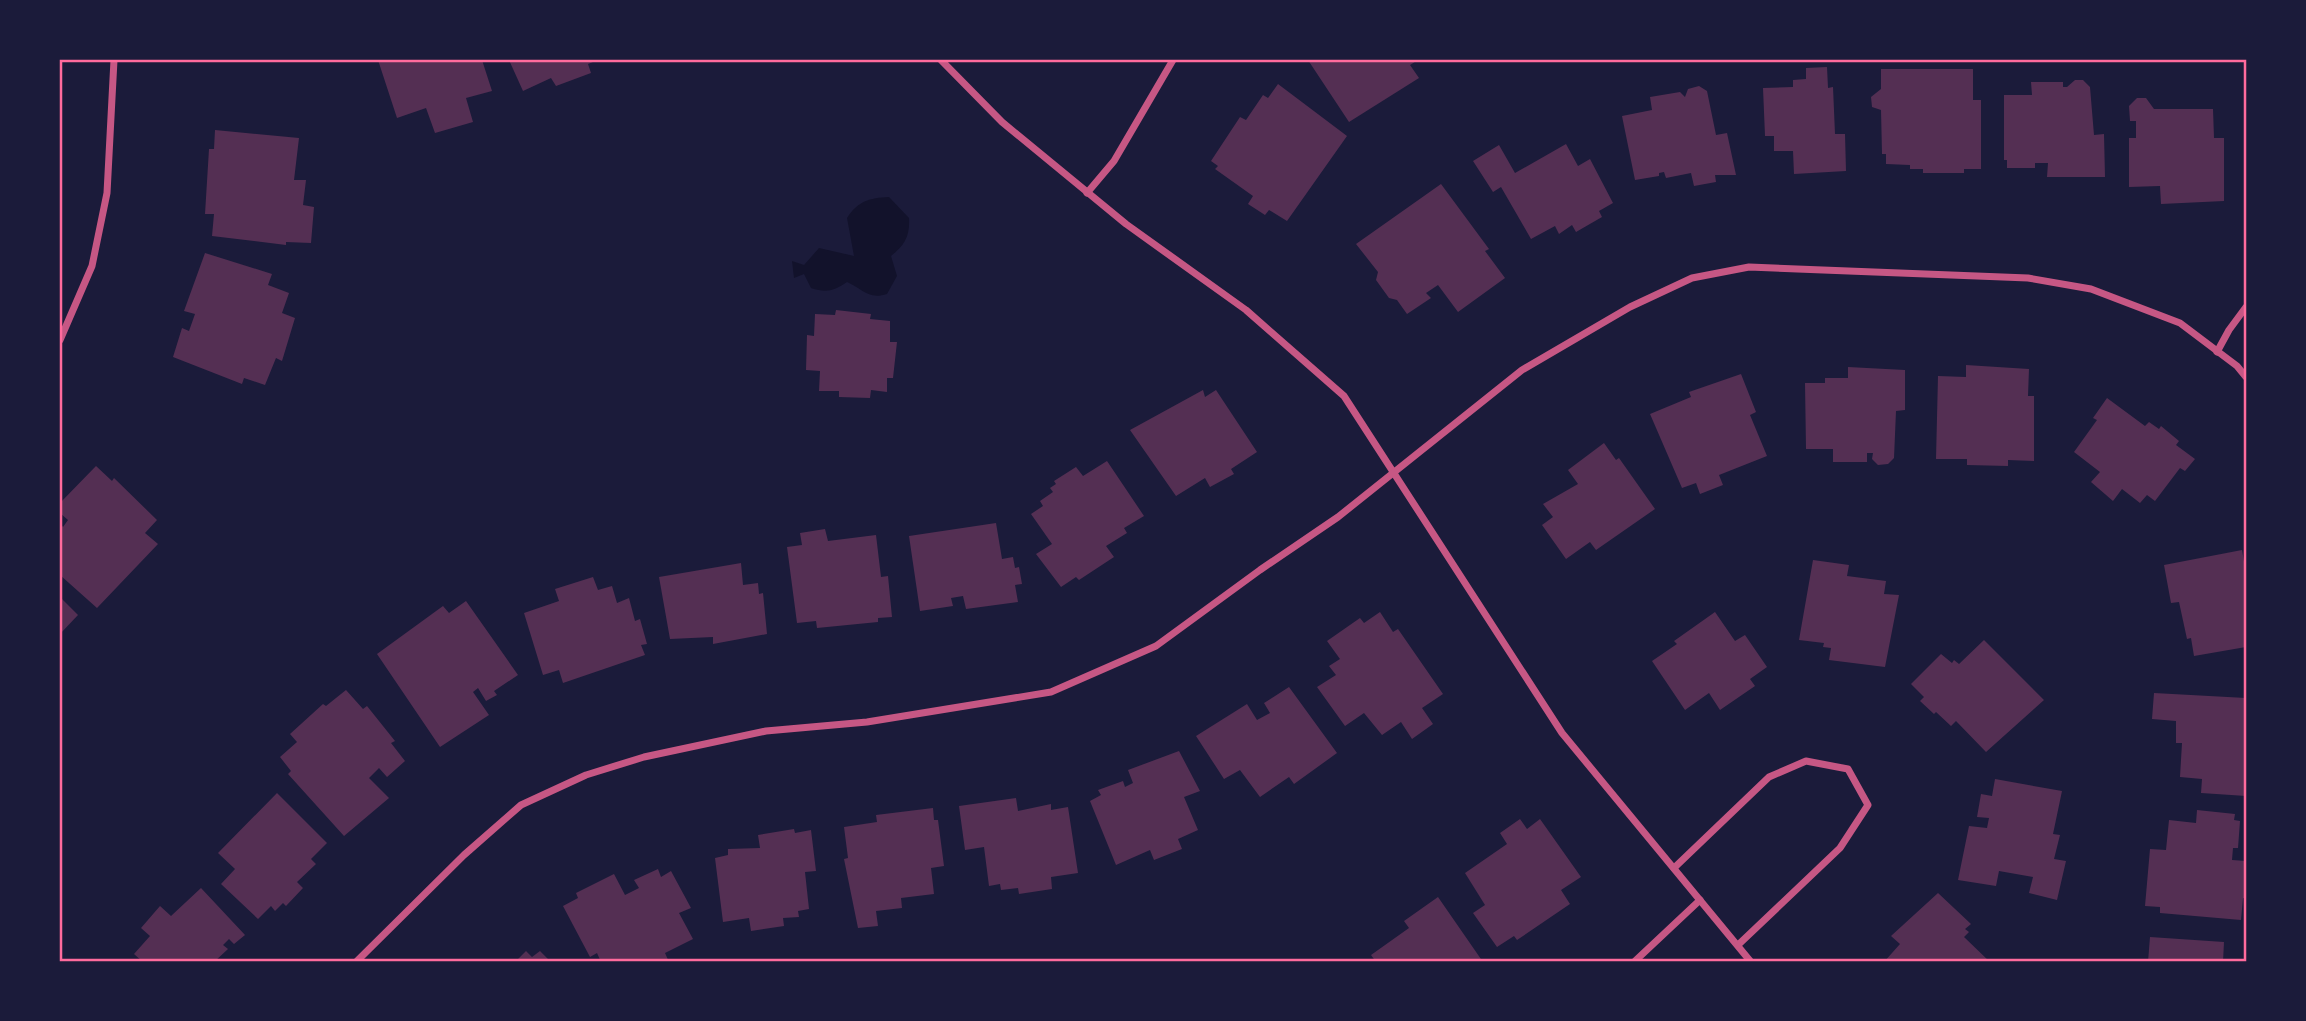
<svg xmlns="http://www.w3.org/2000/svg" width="2306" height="1021" viewBox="0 0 2306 1021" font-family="Overpass,sans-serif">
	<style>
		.water { fill: #12122b }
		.building { fill: #542f53 }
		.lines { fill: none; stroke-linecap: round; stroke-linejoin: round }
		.minor { stroke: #c65784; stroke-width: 7 }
		.neatline { fill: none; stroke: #ff6b9d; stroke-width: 2.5 }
	</style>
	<rect width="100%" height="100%" fill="#1b1b3a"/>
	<!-- water -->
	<path class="water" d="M889 197 909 218C910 236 905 245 891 256L897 276 887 294C868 300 863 289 847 282 834 291 826 293 811 288L804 274 794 278 792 261 804 265 819 248 854 256 847 218C858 201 869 198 889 197Z"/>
	<!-- building -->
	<g class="building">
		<path d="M378 60H482L492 91 466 98 473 122 435 133 426 108 397 118Z"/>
		<path d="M509 60H598L588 64 591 73 556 86 551 78 523 91Z"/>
		<path d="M1308 60H1418L1410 65 1419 78 1349 122Z"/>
		<path d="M1827 67 1828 88 1833 87 1835 134H1845L1846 171 1794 174 1793 151H1774V136H1765L1763 88 1793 87V80L1806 79V68Z"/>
		<path d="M1881 69H1973V100H1981V169H1964V173H1923V169H1910V165L1886 164V154H1882L1881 110 1872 107 1871 97 1881 89Z"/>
		<path d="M2075 80H2083L2090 87 2094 135 2104 134 2105 177H2047L2048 163H2035V168H2007V160H2004V95H2032L2031 82H2063V87H2067Z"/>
		<path d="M1278 84 1347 136 1287 221 1269 210 1265 215 1248 204 1253 196 1215 169 1218 166 1211 161 1240 117 1246 120 1263 95 1268 98Z"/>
		<path d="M1699 86 1707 91 1716 135 1727 133 1736 175H1715L1716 182 1694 186 1691 173 1666 178 1664 172 1659 173V176L1635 180 1622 116 1652 110 1650 97 1680 92 1685 97 1688 89Z"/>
		<path d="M2137 98H2146L2154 109H2213L2214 138H2224V201L2161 204 2160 186 2129 187V138H2136V121H2130L2129 106Z"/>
		<path d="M215 130 299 138 294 180H306L303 205 314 207 311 243 286 242V245L212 236 214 214H205L209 149H214Z"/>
		<path d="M1566 144 1578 166 1590 159 1613 203 1599 211 1602 217 1576 232 1572 225 1559 234 1555 226 1531 239 1501 187 1493 192 1473 161 1499 145 1515 173Z"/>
		<path d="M1441 184 1489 249 1485 251 1505 278 1458 312 1438 285 1426 293 1431 298 1407 314 1397 300 1389 298 1376 280 1378 272 1356 244Z"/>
		<path d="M205 253 272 274 268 285 289 293 282 313 295 318 282 361 276 358 265 385 244 378 242 384 173 357 182 328 189 331 195 314 184 311Z"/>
		<path d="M836 310 871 314 870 319 890 321V342H897L893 378H887V392L871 390 870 398 839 397V391H819L820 371 806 370 807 335 814 336 815 314 835 315Z"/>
		<path d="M1966 365 2029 369 2028 396H2034V461L2008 460V466L1967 465V459H1936L1938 376 1966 377Z"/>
		<path d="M1848 367 1905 370V410L1896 411 1894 458 1888 464 1878 465 1872 459 1873 453H1867V462H1833V449H1806L1805 383H1825V378H1848Z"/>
		<path d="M1741 374 1756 412 1750 415 1767 456 1719 475 1723 485 1700 494 1696 483 1682 488 1650 414 1691 397 1689 392Z"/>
		<path d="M1203 390 1205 397 1216 390 1257 452 1231 469 1234 474 1210 487 1205 478 1176 496 1130 430Z"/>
		<path d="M2107 398 2145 426 2149 422 2159 429 2161 426 2179 441 2176 445 2195 459 2185 471 2180 468 2155 501 2147 495 2140 503 2122 489 2113 501 2091 482 2100 472 2074 452 2097 420 2093 418Z"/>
		<path d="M1604 443 1616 460 1619 458 1655 509 1596 550 1590 542 1566 559 1542 525 1553 517 1543 504 1578 484 1568 470Z"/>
		<path d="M1107 461 1144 516 1124 528 1127 533 1106 546 1114 557 1079 580 1076 577 1061 587 1036 554 1052 544 1031 514 1043 506 1040 501 1053 492 1050 488 1056 484 1054 481 1076 467 1083 476Z"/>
		<path d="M96 466 112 481 114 478 157 520 145 533 158 544 97 608 60 575V523L63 527 68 520 60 513V503Z"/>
		<path d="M996 523 1002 559 1013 557 1015 568 1019 567 1022 584 1015 585 1018 602 966 609 963 596 951 598 953 606 920 611 909 536Z"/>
		<path d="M825 529 828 541 876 535 881 577 888 576 892 617 878 618V622L817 628 816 621 797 623 787 547 802 545 800 533Z"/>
		<path d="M2242 550 2246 573V647L2194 656 2191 638 2187 639 2179 602 2171 603 2164 565Z"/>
		<path d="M1813 560 1849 565 1847 576 1886 581 1884 594 1899 595 1885 667 1829 660 1831 648 1823 647 1824 643 1799 640Z"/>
		<path d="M741 563 743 585 758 583 759 594 763 593 767 634 713 644V637L670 639 659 577Z"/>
		<path d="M593 577 598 590 612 586 617 603 629 598 635 621 640 619 647 644 641 645 645 655 563 683 559 670 543 675 524 613 559 601 555 589Z"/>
		<path d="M60 597 78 615 60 634Z"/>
		<path d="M466 601 518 675 494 691 497 695 486 701 478 688 473 692 489 715 440 747 377 654 443 606 449 613Z"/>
		<path d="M1380 612 1393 632 1398 629 1443 694 1422 708 1433 724 1412 739 1401 722 1382 735 1364 713 1345 726 1317 687 1336 675 1329 666 1340 659 1327 641 1360 618 1364 623Z"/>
		<path d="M1715 612 1735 641 1745 635 1767 667 1750 679 1755 686 1720 710 1709 693 1685 710 1652 661 1677 644 1674 641Z"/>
		<path d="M1984 640 2044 700 1986 752 1956 721 1951 726 1936 712 1934 714 1920 701 1924 697 1911 684 1941 654 1952 663 1954 660 1959 664Z"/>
		<path d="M1289 687 1337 753 1294 784 1289 777 1260 797 1240 770 1224 779 1196 736 1247 704 1257 720 1270 713 1264 703Z"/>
		<path d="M346 690 363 709 367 706 395 741 391 743 405 761 387 777 379 768 369 778 389 798 344 836 288 774 291 771 280 757 297 742 290 734 323 704 326 706Z"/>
		<path d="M2154 693 2246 698V796L2201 793 2202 779 2180 777 2182 743H2176V721L2152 719Z"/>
		<path d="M1179 751 1200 791 1184 797 1198 830 1178 839 1182 849 1154 860 1150 850 1116 865 1090 801 1101 795 1098 790 1123 781 1125 787 1133 783 1128 770Z"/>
		<path d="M1995 779 2062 791 2053 834 2060 835 2054 859 2066 861 2057 900 2029 893 2033 877 1999 871 1996 886 1958 880 1969 826 1987 828 1989 818 1977 817 1981 794 1992 796Z"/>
		<path d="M277 793 327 843 311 859 316 864 297 882 303 888 286 906 283 903 275 911 271 906 258 919 221 884 235 869 218 853Z"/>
		<path d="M1016 798 1018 811 1051 804V810L1068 807 1078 873 1051 877 1052 889 1019 894 1018 888 1001 890 1000 884 989 886 984 847 965 850 959 806Z"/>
		<path d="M933 808 934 820H938L944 866 931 868 934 894 901 898 902 908 876 911 878 926 858 928 844 859 848 858 844 827 877 822 876 815Z"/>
		<path d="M2197 810 2235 814 2234 820 2240 821 2238 848H2233L2232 860 2246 861V899L2243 898 2241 920 2160 913V907L2145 906 2150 849 2166 850 2169 820 2196 823Z"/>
		<path d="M1520 819 1527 829 1540 819 1581 877 1561 890 1570 904 1517 940 1514 936 1497 947 1473 913 1485 905 1465 873 1507 844 1500 833Z"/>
		<path d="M794 829 795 833 811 830 816 871 805 872 809 909 798 911 799 917 783 918 784 926 751 931 749 918 723 922 715 858 728 855V849L760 848 758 835Z"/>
		<path d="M658 869 661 877 671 871 691 908 679 913 693 939 665 953 669 962H601L597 953 590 957 563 906 578 898 576 893 614 874 625 895 639 888 634 880Z"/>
		<path d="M201 888 245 935 234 944 229 939 223 945 228 949 214 962H143L134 954 150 936 141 928 160 906 171 916Z"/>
		<path d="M1938 893 1971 924 1965 929 1969 932 1964 937 1990 962H1884L1900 944 1891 936Z"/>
		<path d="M1438 897 1483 962H1376L1371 955 1409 928 1404 921Z"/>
		<path d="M2150 937 2224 942 2223 962H2148Z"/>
		<path d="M526 951 532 957 540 951 551 962H515Z"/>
	</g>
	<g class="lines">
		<!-- minor -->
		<g class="minor">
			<path d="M941 60 1002 122 1126 224 1246 310 1344 396 1562 733 1751 962"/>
			<path d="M1087 193 1114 161 1173 60"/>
			<path d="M60 340 92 266 107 193 114 60"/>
			<path d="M2217 352 2229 330 2246 307"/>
			<path d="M1674 868 1769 777 1806 761 1848 769 1868 805 1840 848 1738 945"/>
			<path d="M356 962 464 855 521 805 586 775 644 757 766 731 867 722 1051 692 1156 646 1260 570 1338 517 1522 370 1630 307 1692 278 1749 267 2028 278 2091 289 2180 323 2237 366 2246 377"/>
			<path d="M1634 962 1700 900"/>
		</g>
	</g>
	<!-- border -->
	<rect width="2306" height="1021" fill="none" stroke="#1b1b3a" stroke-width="122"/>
	<rect x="61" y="61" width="2184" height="899" class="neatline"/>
</svg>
